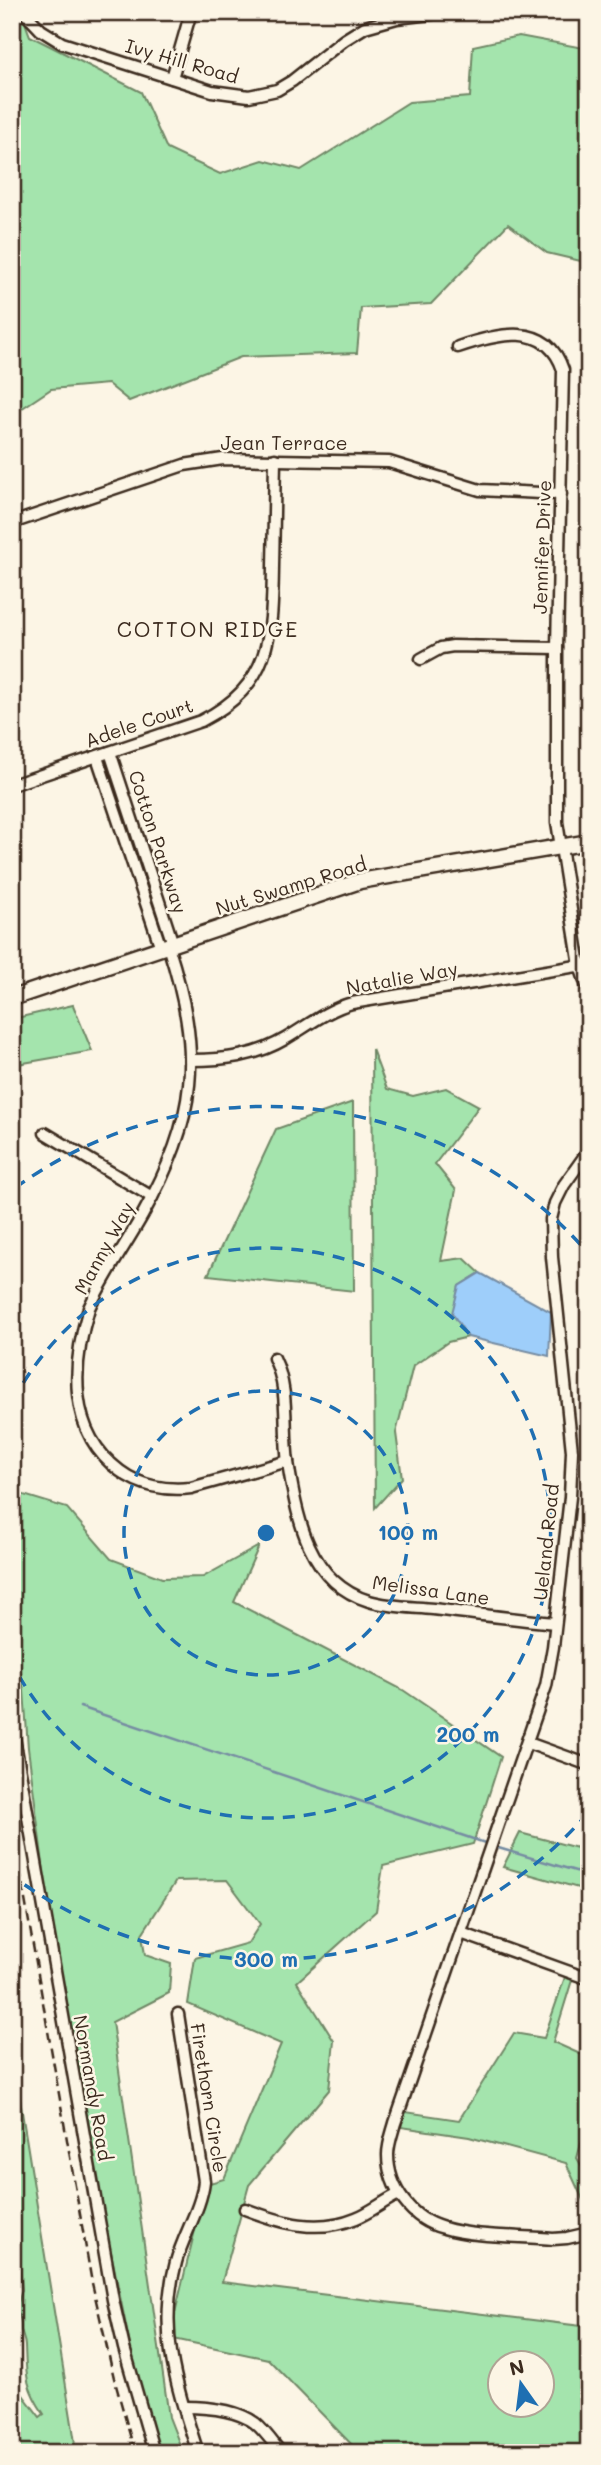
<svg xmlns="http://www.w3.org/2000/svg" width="601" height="2465" viewBox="0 0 601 2465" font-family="Mali,sans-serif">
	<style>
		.green { fill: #a4e4ad; stroke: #708766; stroke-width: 2; fill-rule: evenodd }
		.water { fill: #9ecefa; stroke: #768ca2; stroke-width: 2 }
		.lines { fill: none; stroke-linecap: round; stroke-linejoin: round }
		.stream { stroke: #768ca2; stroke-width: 2.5 }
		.minor-casing { stroke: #3b2a1e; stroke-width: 15 }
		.secondary-casing { stroke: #3b2a1e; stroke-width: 19 }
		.minor { stroke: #fcf5e5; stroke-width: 10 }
		.secondary { stroke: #fcf5e5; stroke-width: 14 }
		.rail { stroke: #3b2a1e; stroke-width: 2.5; stroke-dasharray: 10 5; stroke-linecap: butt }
		.ring { fill: none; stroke: #1f6fb2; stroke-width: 3.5; stroke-dasharray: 12 9 }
		.labels { text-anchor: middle; stroke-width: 5; stroke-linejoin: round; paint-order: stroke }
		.street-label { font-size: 19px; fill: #3b2a1e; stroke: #fcf5e5 }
		.neighbourhood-label { font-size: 21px; letter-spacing: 2px; fill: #3b2a1e; stroke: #fcf5e5 }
		.centre { fill: #1f6fb2; stroke: #fcf5e5; stroke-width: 3.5 }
		.ring-label { font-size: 21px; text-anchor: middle; font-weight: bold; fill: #1f6fb2; stroke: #fcf5e5; stroke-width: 5; stroke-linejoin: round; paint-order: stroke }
	</style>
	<rect width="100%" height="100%" fill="#fcf5e5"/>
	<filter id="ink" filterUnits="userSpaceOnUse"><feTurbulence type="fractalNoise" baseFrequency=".0143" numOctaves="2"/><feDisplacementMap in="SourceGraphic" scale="14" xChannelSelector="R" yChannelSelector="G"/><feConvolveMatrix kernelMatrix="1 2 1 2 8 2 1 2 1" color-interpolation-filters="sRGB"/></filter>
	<g filter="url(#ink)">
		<!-- green -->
		<g class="green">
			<path d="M12 12H21L30 36 141 92 167 149 220 174 263 160 301 170 409 102 470 97 473 46 519 36 589 49V263L547 253 508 224 431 304 361 308 357 353 241 357 129 401 108 384 51 389 12 415Z"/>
			<path d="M73 1005 92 1051 12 1065V1019Z"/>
			<path d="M372 1049 387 1089 413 1096 446 1088 479 1106 435 1164 456 1190 441 1261 464 1258 480 1273 459 1286 453 1313 468 1337 448 1342 413 1366 396 1433 402 1478 375 1508Z"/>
			<path d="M353 1102 354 1291 208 1275 276 1129Z"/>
			<path d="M12 1476 17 1493 67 1508 111 1559 162 1578 203 1577 259 1546 234 1602 403 1690 501 1757 473 1844 383 1866 376 1911 297 1982 334 2041 329 2090 249 2185 222 2282 589 2327V2453H360L268 2359 169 2338 206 2184 224 2179 281 2044 188 2004 195 1958 248 1943 260 1924 227 1880 176 1881 142 1934 145 1955 171 1964 169 1993 112 2022 169 2417 183 2453H160L144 2414 62 2012 28 1748 24 1690 12 1632ZM500 2364H542V2406H500Z"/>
			<path d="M520 1833 589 1851V1891L503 1867Z"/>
			<path d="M565 1977 572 1980 553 2042 589 2058V2115L577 2158 589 2178V2213L566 2163 469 2137 401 2127 406 2112 459 2120 514 2033 544 2038Z"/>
			<path d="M12 2050 74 2436 76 2453H12V2387L23 2395 40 2417 44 2414C26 2388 26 2376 25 2346 25 2340 22 2336 21 2330 21 2321 21 2318 16 2309L22 2290 16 2234 12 2226Z"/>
		</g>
		<!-- water -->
		<path class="water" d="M480 1273 551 1312 549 1356 468 1337 452 1313 459 1286Z"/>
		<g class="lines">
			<!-- stream -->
			<g class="stream">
				<path d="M80 1707 488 1844"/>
				<path d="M495 1847 589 1875"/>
			</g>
			<!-- minor casing -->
			<g class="minor-casing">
				<g id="minor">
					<path d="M24 12 41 30 62 43 212 91 249 96 277 90 292 81 344 40 365 27 397 18 447 12"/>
					<path d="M579 12 589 15"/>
					<path d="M172 78 191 12"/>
					<path d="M458 347C496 334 547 320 563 370L557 648V822L580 966 589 992"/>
					<path d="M12 523 184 465 223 459 389 462 480 490 561 494"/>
					<path d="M421 659 441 648 453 646 557 648"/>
					<path d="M110 752 173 944"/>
					<path d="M97 757 161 948"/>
					<path d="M12 785 201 721C271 685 272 637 273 567 274 531 274 495 275 459"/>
					<path d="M168 946C203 1054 198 1116 142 1216 125 1246 104 1276 89 1308 72 1364 67 1432 120 1471 140 1486 166 1491 191 1488L288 1461"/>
					<path d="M191 1060C225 1060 256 1056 285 1039 307 1026 327 1010 352 1003L589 964"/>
					<path d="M45 1133 152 1197"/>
					<path d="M589 1150 564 1185 555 1203 551 1219 552 1257 572 1451 570 1497 553 1647 546 1686 395 2123C392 2134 388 2144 388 2155 388 2188 412 2220 444 2228 473 2237 521 2236 553 2239L567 2238 589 2233"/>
					<path d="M274 1358C290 1391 283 1427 288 1462 296 1517 309 1583 369 1601 390 1607 412 1607 433 1609 474 1614 515 1619 555 1623"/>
					<path d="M12 1726 113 2300 124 2348 154 2453"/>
					<path d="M528 1743 589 1765"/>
					<path d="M461 1933 589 1979"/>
					<path d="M178 2014 204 2181C201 2209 183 2235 176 2262 157 2332 177 2387 198 2453"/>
					<path d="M245 2209C282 2223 317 2234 356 2218 371 2212 384 2201 399 2194"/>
					<path d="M184 2407C207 2407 236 2409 255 2423 265 2431 273 2443 281 2453"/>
				</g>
			</g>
			<!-- secondary casing -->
			<g class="secondary-casing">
				<path id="secondary" d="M12 998 360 881 589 842"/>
			</g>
			<!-- minor -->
			<use href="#minor" class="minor"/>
			<!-- secondary -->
			<use href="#secondary" class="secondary"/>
			<!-- rail -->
			<path class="rail" d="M12 1825 92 2283 114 2378 135 2453"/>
		</g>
	</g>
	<!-- distance rings -->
	<g class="ring">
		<circle cx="266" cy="1533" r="142"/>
		<path d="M13 1401A285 285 0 1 1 13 1665"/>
		<path d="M588 1813A427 427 0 0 1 15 1878M15 1188A427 427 0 0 1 588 1253"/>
	</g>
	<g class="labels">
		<!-- street labels -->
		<g class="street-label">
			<text transform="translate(182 61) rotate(16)" y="7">Ivy Hill Road</text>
			<text x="284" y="450">Jean Terrace</text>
			<text transform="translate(542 547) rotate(-88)" y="7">Jennifer Drive</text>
			<text transform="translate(139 723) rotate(-19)" y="7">Adele Court</text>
			<text transform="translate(158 842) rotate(72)" y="7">Cotton Parkway</text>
			<text transform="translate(291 886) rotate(-17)" y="7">Nut Swamp Road</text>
			<text transform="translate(402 978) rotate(-10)" y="7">Natalie Way</text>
			<text transform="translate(104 1248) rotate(-61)" y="7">Manny Way</text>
			<text transform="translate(546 1542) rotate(-84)" y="7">Ueland Road</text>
			<text transform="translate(431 1590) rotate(8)" y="7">Melissa Lane</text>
			<text transform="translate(93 2088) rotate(80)" y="7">Normandy Road</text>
			<text transform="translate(209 2098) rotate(81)" y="7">Firethorn Circle</text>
		</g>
		<!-- neighbourhood labels -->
		<g class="neighbourhood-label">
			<text x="208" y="637">COTTON RIDGE</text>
		</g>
	</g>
	<circle cx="266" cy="1533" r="10" class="centre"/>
	<g class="ring-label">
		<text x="408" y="1540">100 m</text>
		<text x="468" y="1742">200 m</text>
		<text x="266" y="1967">300 m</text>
	</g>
	<!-- margin -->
	<rect width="601" height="2465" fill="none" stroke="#fcf5e5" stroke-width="42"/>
	<rect x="21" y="21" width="559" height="2423" fill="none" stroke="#3b2a1e" stroke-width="2.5" filter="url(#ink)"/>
	<!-- north arrow -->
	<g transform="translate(521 2384) rotate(346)"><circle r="33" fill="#fcf5e5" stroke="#afa495" stroke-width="2"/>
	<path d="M0-5L12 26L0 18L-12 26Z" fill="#1f6fb2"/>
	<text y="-10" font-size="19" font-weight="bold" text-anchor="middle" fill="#3b2a1e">N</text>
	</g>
</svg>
